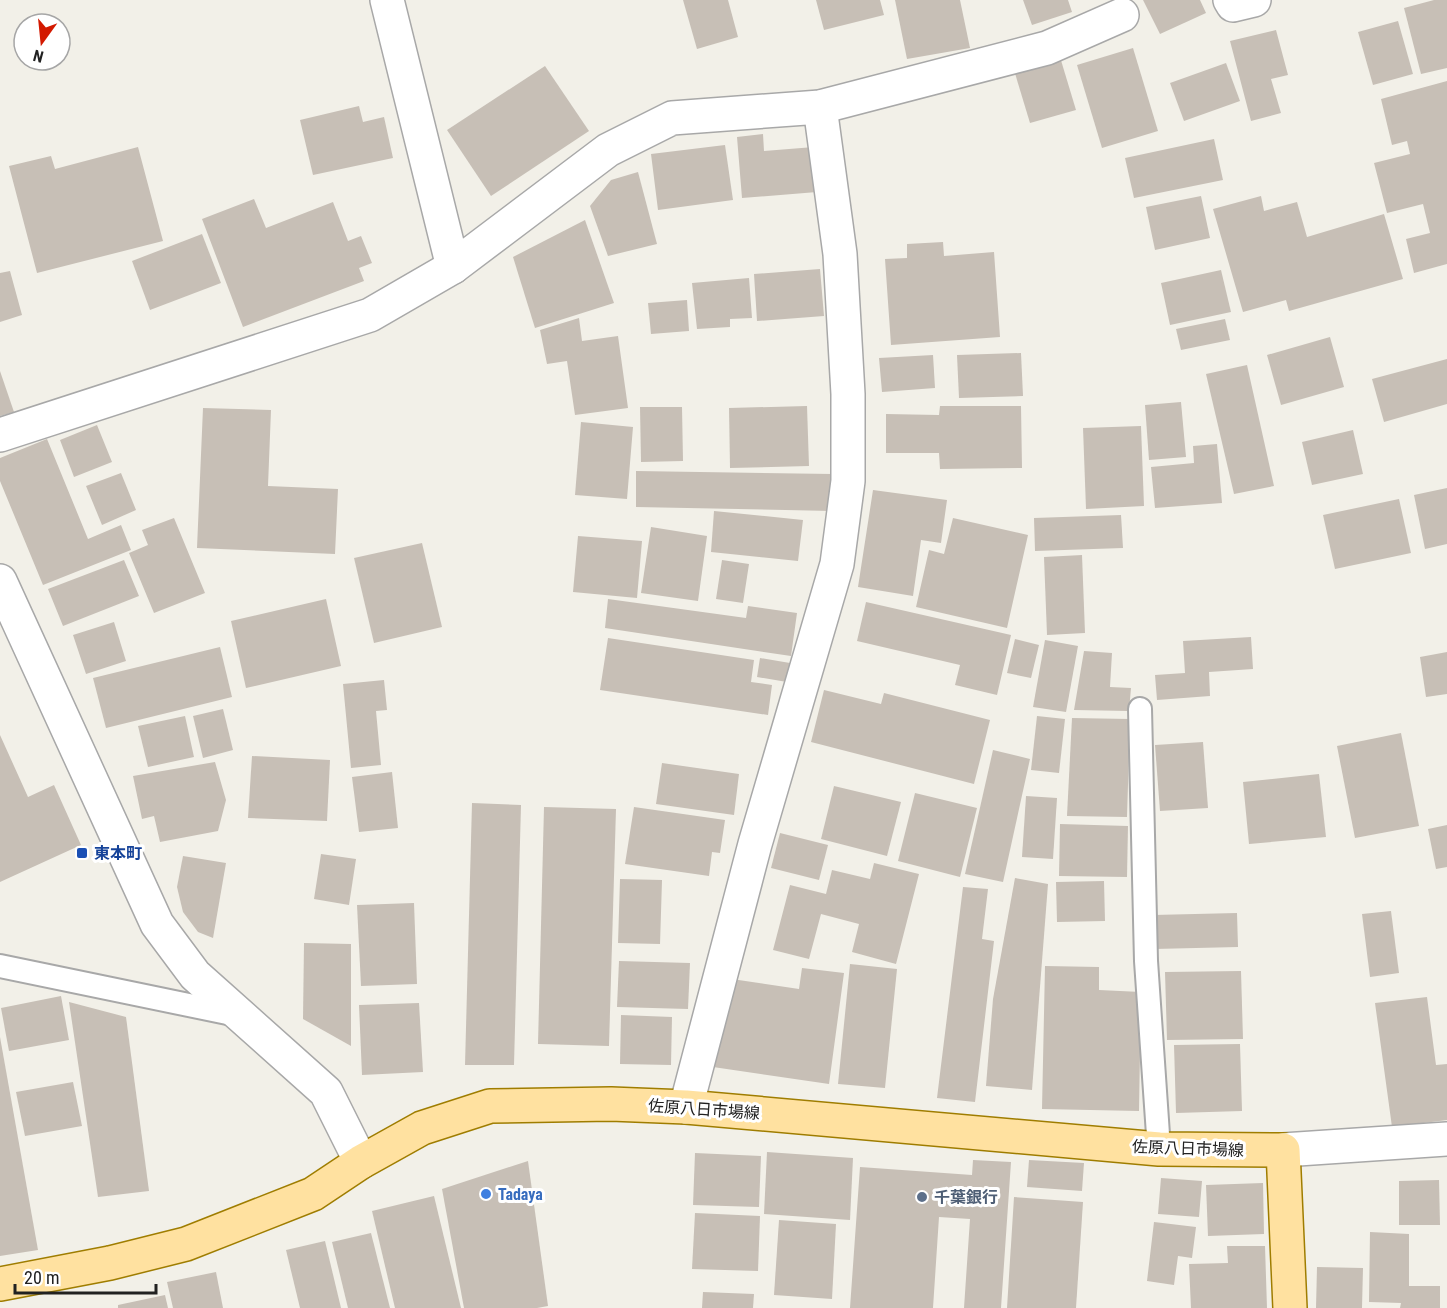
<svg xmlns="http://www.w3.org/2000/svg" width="1447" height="1308" viewBox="0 0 1447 1308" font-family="'Roboto Condensed','Noto Sans JP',sans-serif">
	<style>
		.building { fill: #c7bfb6 }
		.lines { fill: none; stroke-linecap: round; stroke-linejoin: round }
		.service-casing { stroke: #a8a8a8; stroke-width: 26 }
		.minor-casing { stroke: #a8a8a8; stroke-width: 36 }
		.tertiary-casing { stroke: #a8a8a8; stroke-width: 36 }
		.primary-casing { stroke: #9f7d00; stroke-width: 36 }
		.service { stroke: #fff; stroke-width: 22 }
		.minor { stroke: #fff; stroke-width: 33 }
		.tertiary { stroke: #fff; stroke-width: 33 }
		.primary { stroke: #ffe1a0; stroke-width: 33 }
		.transit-dot { fill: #1a4fb4; stroke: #fff; stroke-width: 2 }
		.shop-dot { fill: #3f7fe0; stroke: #fff; stroke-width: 2 }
		.service-dot { fill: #5c6f8a; stroke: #fff; stroke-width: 2 }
		.labels { text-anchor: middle; stroke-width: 6; stroke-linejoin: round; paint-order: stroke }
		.transit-label { font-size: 16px; font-weight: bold; fill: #164399; stroke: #fff; text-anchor: start }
		.street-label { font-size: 16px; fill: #212121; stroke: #fff }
		.shop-label { font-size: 16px; font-weight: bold; fill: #366cbe; stroke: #fff; text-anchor: start }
		.service-label { font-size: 16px; font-weight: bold; fill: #4e5e75; stroke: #fff; text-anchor: start }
	</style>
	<rect width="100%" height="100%" fill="#f2f0e8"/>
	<!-- building -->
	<g class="building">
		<path d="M683 0H728L738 37 697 49Z"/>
		<path d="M816 0H880L884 15 824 30Z"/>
		<path d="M895 0H960L970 48 907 59Z"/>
		<path d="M1023 0H1068L1072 12 1032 25Z"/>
		<path d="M1143 0H1200L1206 13 1160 34Z"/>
		<path d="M1434 0H1447V68L1421 74 1404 8Z"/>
		<path d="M1398 21 1413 74 1373 85 1358 32Z"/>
		<path d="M1276 30 1288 75 1271 79 1281 113 1251 121 1230 41Z"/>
		<path d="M1133 48 1158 131 1102 148 1077 65Z"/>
		<path d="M1060 57 1076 110 1030 123 1014 70Z"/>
		<path d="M1226 63 1240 101 1184 121 1170 83Z"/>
		<path d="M545 66 589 131 491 196 447 130Z"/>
		<path d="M1447 81V264L1414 273 1406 239 1430 233 1423 204 1387 213 1374 163 1410 154 1407 141 1392 145 1381 99Z"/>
		<path d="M359 106 363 122 384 117 393 158 313 175 300 120Z"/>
		<path d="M763 134 764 151 814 147 817 192 742 198 737 137Z"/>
		<path d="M1214 139 1223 180 1134 198 1125 158Z"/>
		<path d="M725 145 733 200 658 210 651 154Z"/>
		<path d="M138 147 163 241 37 273 9 166 51 156 55 169Z"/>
		<path d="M638 172 657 244 608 256 590 206 611 180Z"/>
		<path d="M1201 196 1210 238 1155 250 1146 207Z"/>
		<path d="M1261 196 1264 211 1297 202 1307 237 1384 214 1403 279 1289 311 1286 300 1243 312 1213 209Z"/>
		<path d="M254 199 266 228 333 202 348 241 361 236 372 263 359 268 364 281 243 327 202 219Z"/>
		<path d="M585 220 614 303 535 328 513 257Z"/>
		<path d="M202 234 221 283 150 310 132 261Z"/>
		<path d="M943 242 944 256 994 252 1000 337 891 345 885 259 907 258V244Z"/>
		<path d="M820 269 824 316 757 321 754 274Z"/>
		<path d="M1221 270 1231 312 1170 325 1161 283Z"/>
		<path d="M10 271 22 315 0 322V273Z"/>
		<path d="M749 278 752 318 730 319V327L697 329 692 283Z"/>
		<path d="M687 300 689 331 651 334 648 303Z"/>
		<path d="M579 318 582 341 618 336 628 408 575 415 567 361 547 364 540 330Z"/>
		<path d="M1225 319 1230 340 1181 350 1176 329Z"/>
		<path d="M1330 337 1344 387 1281 405 1267 355Z"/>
		<path d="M1021 353 1023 396 959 398 957 355Z"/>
		<path d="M933 355 935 388 882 392 879 358Z"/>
		<path d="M1447 359V404L1384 422 1372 379Z"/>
		<path d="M1247 365 1274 486 1234 494 1206 374Z"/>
		<path d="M0 371 14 412 0 416Z"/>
		<path d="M1181 402 1186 457 1149 460 1145 405Z"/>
		<path d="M807 406 809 466 730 468 729 408Z"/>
		<path d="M940 406H1021L1022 468 940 469 939 453H886V414L939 415Z"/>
		<path d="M640 407H682L683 461 641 462Z"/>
		<path d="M203 408 271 410 268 486 338 489 335 554 197 548Z"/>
		<path d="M581 422 633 427 627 499 575 495Z"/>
		<path d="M97 425 112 462 74 477 60 440Z"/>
		<path d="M1141 426 1144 506 1086 509 1083 428Z"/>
		<path d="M1353 430 1363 474 1312 485 1302 442Z"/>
		<path d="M47 439 88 539 121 525 131 550 43 585 0 481V458Z"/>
		<path d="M1217 444 1222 503 1155 508 1151 467 1194 463 1193 446Z"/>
		<path d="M636 471 833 474 832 511 636 507Z"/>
		<path d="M121 473 136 510 102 525 86 486Z"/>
		<path d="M1447 488V544L1425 549 1414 495Z"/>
		<path d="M873 490 947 500 941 543 921 540 913 596 858 587Z"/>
		<path d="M1399 499 1411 553 1335 569 1323 515Z"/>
		<path d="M714 511 803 520 798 561 711 552Z"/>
		<path d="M1121 515 1123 548 1035 551 1034 518Z"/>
		<path d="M174 518 205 593 154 613 129 553 148 545 142 530Z"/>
		<path d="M953 518 1028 535 1007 628 916 607 929 550 944 554Z"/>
		<path d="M651 527 707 536 698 601 641 593Z"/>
		<path d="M578 536 642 541 637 598 573 592Z"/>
		<path d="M422 543 442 627 374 643 354 558Z"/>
		<path d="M1082 555 1085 633 1047 635 1044 557Z"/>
		<path d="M124 560 139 596 63 626 48 589Z"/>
		<path d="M722 560 749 564 743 603 716 599Z"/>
		<path d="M326 599 341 666 246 688 231 621Z"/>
		<path d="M608 599 746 618 748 606 797 613 791 656 605 628Z"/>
		<path d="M866 602 1011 635 997 695 955 685 960 665 857 641Z"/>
		<path d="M114 622 126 661 86 674 73 635Z"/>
		<path d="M1251 637 1253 669 1209 672 1210 696 1157 700 1155 675 1185 673 1183 641Z"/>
		<path d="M608 638 754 660 751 682 772 685 768 715 600 690Z"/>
		<path d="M1015 639 1039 645 1031 678 1007 673Z"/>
		<path d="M1045 640 1078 646 1066 712 1033 707Z"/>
		<path d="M220 647 232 697 106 728 93 678Z"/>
		<path d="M1084 651 1112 653 1110 687 1131 688 1129 711 1074 710Z"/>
		<path d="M1447 652V694L1426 697 1420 657Z"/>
		<path d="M760 658 790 663 787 682 757 677Z"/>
		<path d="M384 680 387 710 376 711 381 765 351 768 343 684Z"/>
		<path d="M824 690 881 704 884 693 990 720 974 784 811 742Z"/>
		<path d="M223 709 233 750 203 758 193 716Z"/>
		<path d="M185 716 194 757 148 767 138 726Z"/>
		<path d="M1037 716 1065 719 1059 773 1031 770Z"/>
		<path d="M1072 718 1130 719 1127 817 1067 816Z"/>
		<path d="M1401 733 1419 826 1355 838 1337 746Z"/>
		<path d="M0 735 28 797 54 785 81 845 0 882Z"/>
		<path d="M1203 742 1208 808 1160 811 1155 745Z"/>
		<path d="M993 750 1030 759 1003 882 965 874Z"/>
		<path d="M252 756 330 760 327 821 248 818Z"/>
		<path d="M215 762 226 800 218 831 160 842 154 816 142 819 133 776Z"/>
		<path d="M662 763 739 774 734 815 656 804Z"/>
		<path d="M392 772 398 828 359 832 352 777Z"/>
		<path d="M1319 774 1326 837 1249 844 1243 782Z"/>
		<path d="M834 786 901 802 887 856 821 839Z"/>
		<path d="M915 793 977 808 960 877 898 861Z"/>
		<path d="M1026 796 1057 798 1053 859 1022 857Z"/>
		<path d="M472 803 521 805 514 1065H465Z"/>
		<path d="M544 807 616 809 609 1046 538 1044Z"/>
		<path d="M634 807 725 820 720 853 712 852 709 876 625 864Z"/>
		<path d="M1060 824 1128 826 1127 877 1059 876Z"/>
		<path d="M1447 825V867L1436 869 1428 829Z"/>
		<path d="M780 833 828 845 819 880 771 868Z"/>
		<path d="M321 854 356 859 349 905 314 899Z"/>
		<path d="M183 856 226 863 213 938 198 932 183 912 177 887Z"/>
		<path d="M874 863 919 874 896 964 852 952 859 924 821 914 809 959 773 950 790 885 826 894 832 870 870 879Z"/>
		<path d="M1015 878 1048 884 1032 1090 986 1086 993 999Z"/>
		<path d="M620 879 662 880 660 944 618 943Z"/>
		<path d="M1104 881 1105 921 1057 922 1056 882Z"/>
		<path d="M963 887 988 889 982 939 994 941 975 1102 937 1098Z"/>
		<path d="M414 903 417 984 361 986 357 905Z"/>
		<path d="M1391 911 1399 973 1370 977 1362 914Z"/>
		<path d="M1237 913 1238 947 1154 949 1153 915Z"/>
		<path d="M304 943 351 944V1046L303 1019Z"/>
		<path d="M619 961 690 963 688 1009 617 1007Z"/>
		<path d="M850 964 897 969 885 1088 838 1084Z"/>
		<path d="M1045 966 1099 967V990L1141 992 1139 1111 1042 1109Z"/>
		<path d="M802 968 844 973 829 1084 713 1067 725 978 799 989Z"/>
		<path d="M1241 971 1243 1039 1167 1040 1165 972Z"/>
		<path d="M61 996 69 1040 9 1051 1 1008Z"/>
		<path d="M1427 997 1436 1065 1447 1064V1120L1392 1127 1375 1003Z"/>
		<path d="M69 1002 126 1017 149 1191 98 1197Z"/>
		<path d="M419 1003 423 1072 362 1075 359 1005Z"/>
		<path d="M621 1015 672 1017 671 1065 620 1064Z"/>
		<path d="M0 1037 38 1250 0 1256Z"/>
		<path d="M1240 1044 1242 1111 1176 1113 1174 1045Z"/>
		<path d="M73 1082 82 1126 25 1136 16 1092Z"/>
		<path d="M767 1152 853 1158 850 1220 764 1214Z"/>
		<path d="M695 1153 761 1156 759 1207 693 1205Z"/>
		<path d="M973 1160 1011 1162 1001 1308H964L970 1219 939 1217 933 1308H850L860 1167 972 1175Z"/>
		<path d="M1029 1160 1084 1163 1082 1191 1027 1187Z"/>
		<path d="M528 1161 548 1306 537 1308H464L442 1189Z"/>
		<path d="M1161 1178 1202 1181 1199 1217 1158 1214Z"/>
		<path d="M1439 1180 1440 1225H1399V1181Z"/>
		<path d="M1263 1183 1264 1234 1208 1236 1206 1185Z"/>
		<path d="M434 1196 461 1308H395L372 1211Z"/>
		<path d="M1014 1197 1083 1202 1076 1308H1007Z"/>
		<path d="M695 1213 760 1216 758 1271 692 1269Z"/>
		<path d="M779 1220 836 1224 832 1299 774 1295Z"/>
		<path d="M1154 1222 1196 1227 1192 1258 1178 1256 1174 1285 1147 1281Z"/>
		<path d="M1370 1232 1409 1234V1286H1440V1308H1400L1401 1303 1369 1302Z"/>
		<path d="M371 1233 390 1308H348L332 1242Z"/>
		<path d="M325 1241 341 1308H300L286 1250Z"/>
		<path d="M1227 1246H1265L1267 1308H1191L1189 1264 1228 1263Z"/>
		<path d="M1317 1267 1363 1268 1362 1308H1316Z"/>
		<path d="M216 1272 223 1308H173L167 1282Z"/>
		<path d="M703 1292 754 1294 753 1308H702Z"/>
		<path d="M165 1295 168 1308H118V1305Z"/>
	</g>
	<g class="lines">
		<!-- service casing -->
		<g class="service-casing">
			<g id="service">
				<path d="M1140 709 1146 961 1159 1149"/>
				<path d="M0 966 237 1015"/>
			</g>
		</g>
		<!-- minor casing -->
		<g class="minor-casing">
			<g id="minor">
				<path d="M387 0 453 267"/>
				<path d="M1230 0 1233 5 1254 0"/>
				<path d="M0 435 370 315 453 267 608 150 672 118 820 107 1047 48 1122 15"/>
				<path d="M686 1107 755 844 837 564 848 481V394L840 254 820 107"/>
			</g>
		</g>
		<!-- tertiary casing -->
		<g class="tertiary-casing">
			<g id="tertiary">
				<path d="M0 581 157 924 195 975 326 1092 361 1162"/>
				<path d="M1283 1150 1447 1139"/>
			</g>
		</g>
		<!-- primary casing -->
		<g class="primary-casing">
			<path id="primary" d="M0 1284 110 1263 186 1244 313 1194 361 1162 422 1128 490 1106 611 1104 686 1107 1159 1149 1283 1150 1290 1308"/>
		</g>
		<!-- service -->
		<use href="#service" class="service"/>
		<!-- minor -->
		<use href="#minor" class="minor"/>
		<!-- tertiary -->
		<use href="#tertiary" class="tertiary"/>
		<!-- primary -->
		<use href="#primary" class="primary"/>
	</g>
	<!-- markers -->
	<rect class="transit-dot" x="76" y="847" width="12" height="12" rx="3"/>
	<circle class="shop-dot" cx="486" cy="1194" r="6"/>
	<circle class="service-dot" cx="922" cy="1197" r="6"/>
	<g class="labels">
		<!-- transit labels -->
		<g class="transit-label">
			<text x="94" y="859">東本町</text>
		</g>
		<!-- street labels -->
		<g class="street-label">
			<text transform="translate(704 1109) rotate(4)" y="6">佐原八日市場線</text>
			<text transform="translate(1188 1148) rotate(2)" y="6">佐原八日市場線</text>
		</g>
		<!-- shop labels -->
		<g class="shop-label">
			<text x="498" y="1200">Tadaya</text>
		</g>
		<!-- service labels -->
		<g class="service-label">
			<text x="934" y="1203">千葉銀行</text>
		</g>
	</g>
	<!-- north arrow -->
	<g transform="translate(42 42) rotate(195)"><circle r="28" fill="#ffffff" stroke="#a6a6a6" stroke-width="1.5"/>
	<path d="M0-4.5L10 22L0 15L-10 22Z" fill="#d31900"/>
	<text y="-9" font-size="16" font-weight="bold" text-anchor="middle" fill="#212121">N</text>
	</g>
	<!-- scale -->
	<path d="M15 1284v9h141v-9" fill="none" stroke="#212121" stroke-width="3"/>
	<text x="24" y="1284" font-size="18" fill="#212121" stroke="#ffffff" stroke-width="4.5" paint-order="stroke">20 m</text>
</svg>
